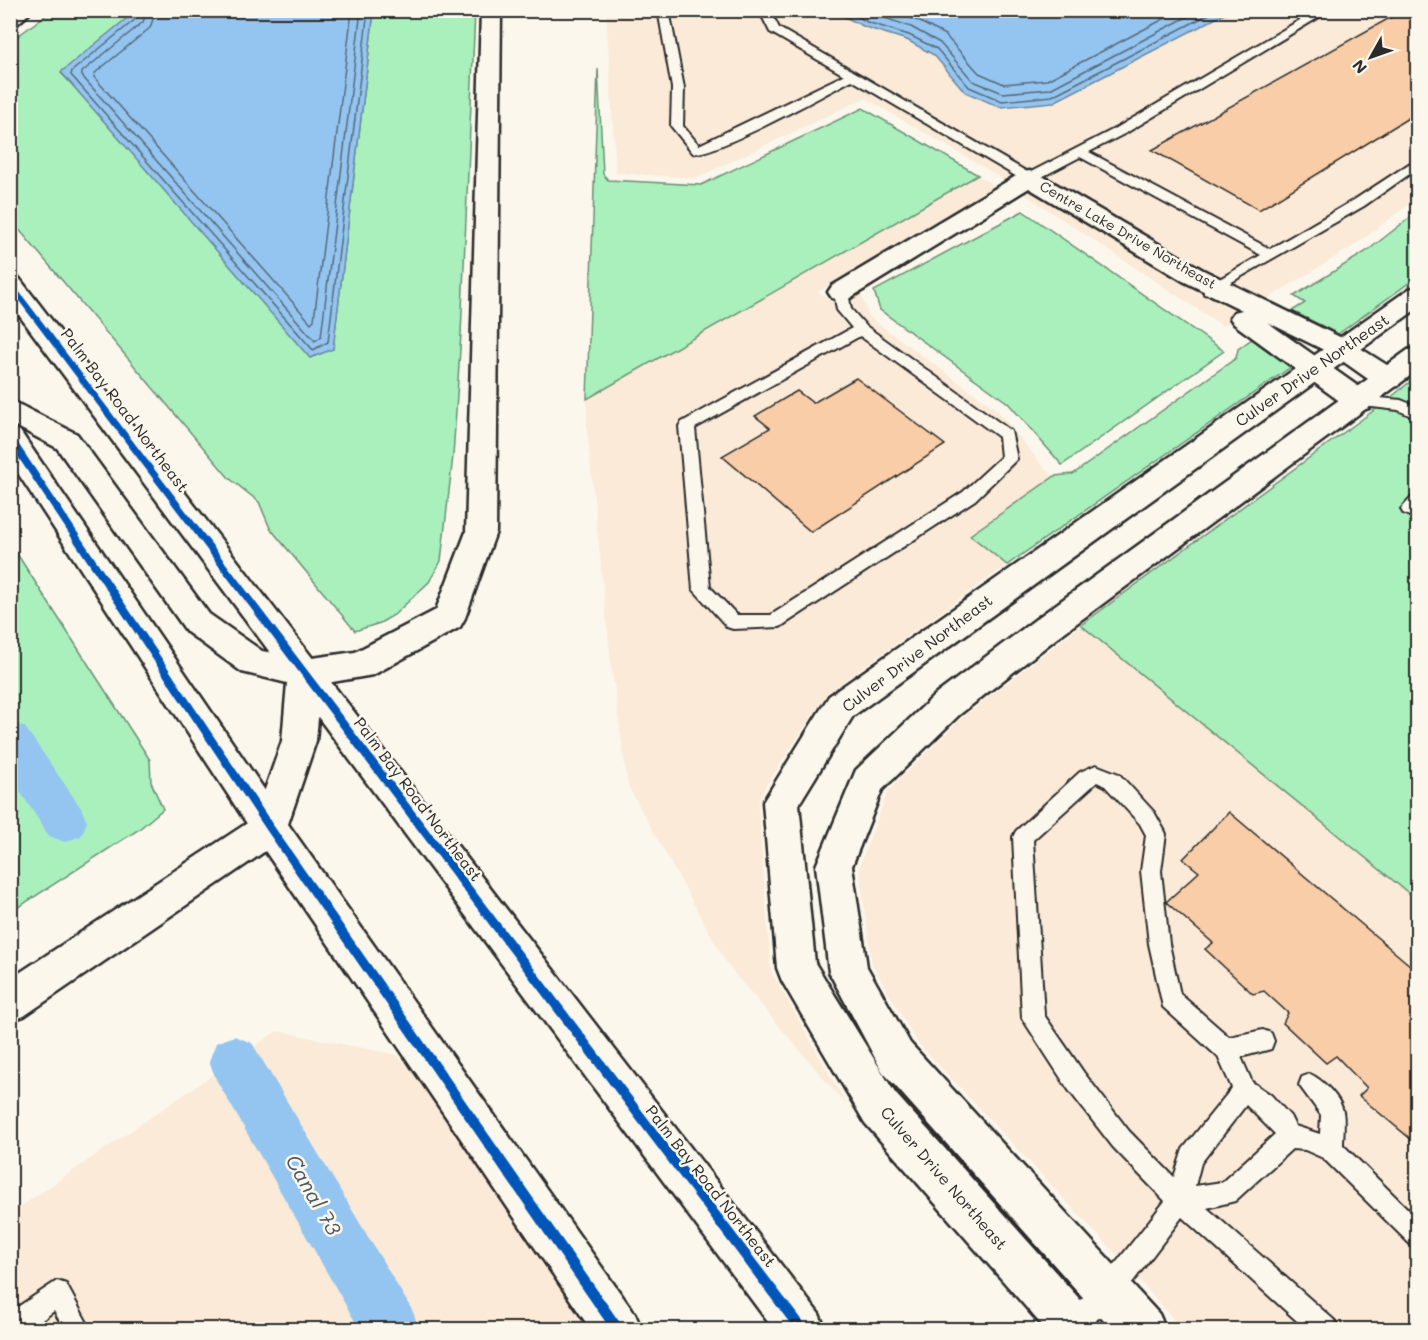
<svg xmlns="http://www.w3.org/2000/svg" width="1428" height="1340" viewBox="0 0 1428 1340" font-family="Mali,sans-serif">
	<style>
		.built { fill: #faead7 }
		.green { fill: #aaf0bc; stroke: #6a8e74; stroke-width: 1.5 }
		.water { fill: #94c5f0; stroke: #6a87a1; stroke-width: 1.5 }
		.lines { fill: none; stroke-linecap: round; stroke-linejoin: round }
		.shore { stroke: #55697a; stroke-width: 1.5 }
		.canal { fill: #94c5f0; fill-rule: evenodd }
		.building { fill: #f8cda7; stroke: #2b2b2b; stroke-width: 1.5 }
		.lane-casing { stroke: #2b2b2b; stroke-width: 4 }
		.street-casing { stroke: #2b2b2b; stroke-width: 5 }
		.secondary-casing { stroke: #2b2b2b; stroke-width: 5 }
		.highway-casing { stroke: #2b2b2b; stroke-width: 5 }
		.lane { fill: #fbf7ec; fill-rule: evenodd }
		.street { fill: #fbf7ec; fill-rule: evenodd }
		.secondary { fill: #fbf7ec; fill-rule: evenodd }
		.highway { fill: #fbf7ec; fill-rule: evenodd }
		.cycleway-casing { stroke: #fbf7ec; stroke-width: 4 }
		.cycleway { fill: #0057b8; fill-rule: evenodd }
		.labels { text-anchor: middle; stroke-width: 5; stroke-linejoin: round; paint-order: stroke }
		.far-street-label { font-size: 14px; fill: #2b2b2b; stroke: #fbf7ec }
		.street-label { font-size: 16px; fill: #2b2b2b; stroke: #fbf7ec }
		.near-water-label { font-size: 21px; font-style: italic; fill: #4a5966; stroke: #fbf7ec }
	</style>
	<rect width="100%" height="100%" fill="#fbf7ec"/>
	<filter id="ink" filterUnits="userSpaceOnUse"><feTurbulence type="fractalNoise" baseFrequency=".0167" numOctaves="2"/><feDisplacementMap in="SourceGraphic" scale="12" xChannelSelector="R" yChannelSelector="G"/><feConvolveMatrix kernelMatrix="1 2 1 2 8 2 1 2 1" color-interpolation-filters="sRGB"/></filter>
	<g filter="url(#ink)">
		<!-- built -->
		<g class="built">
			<path d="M606 11H1417V198L1355 245 1223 326 985 168 865 98 696 178 616 173Z"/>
			<path d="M978 175 994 186 818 292 840 307 861 294 869 317 996 409 1047 471 1055 476 970 535 1007 565 827 693 761 793 758 805 771 971 848 1107 729 967 628 786 611 663 587 429V399Z"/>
			<path d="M1081 625 1417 900V1329H1182L1130 1269 917 1042 872 964 859 867 888 791 963 717Z"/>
			<path d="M277 1031 397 1055 537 1208 619 1329H11L10 1214Z"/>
		</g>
		<!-- green -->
		<g class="green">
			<path d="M51 11H137L61 73 333 348 374 11H475L461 334 453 456 441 561 429 582 394 615 380 623 355 631 270 528 259 502 229 478 11 220 10 42Z"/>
			<path d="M598 69 603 174 608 180 701 185 863 108 978 175 587 399Z"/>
			<path d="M1023 211 1224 351 1062 465 1008 403 880 310 874 291Z"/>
			<path d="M1417 212V277L1338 334 1292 311 1305 303 1294 296 1367 251Z"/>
			<path d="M1252 339 1291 367 1007 565 970 535 1055 476 1073 474 1236 358 1238 349Z"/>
			<path d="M1417 376V900L1081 625 1384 403Z"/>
			<path d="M10 543 150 760 151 782 163 809 138 830 11 912Z"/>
		</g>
		<!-- water -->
		<g class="water">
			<path d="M137 10 374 11 333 349 310 358 61 72Z"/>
			<path d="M833 11 1230 10V11L1054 102 1000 107 965 92 934 55 907 40 865 27Z"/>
		</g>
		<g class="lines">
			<!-- shore -->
			<g class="shore">
				<path d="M140 10 137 18 72 71 71 75 313 350 328 342 368 10"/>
				<path d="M147 10 143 22 82 72V76L315 341 321 337 361 10"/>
				<path d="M156 10 150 28 95 73 94 77 311 323 314 320 352 10"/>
				<path d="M846 10 867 22 909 35 937 49 969 87 1002 101 1052 96 1217 10"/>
				<path d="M862 10 911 27 940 43 973 81 1003 93 1050 89 1200 10"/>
				<path d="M887 10 916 20 945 35 979 73 1004 84 1047 80 1181 10"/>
			</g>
			<!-- canal -->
			<g class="canal">
				<path d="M10 722 25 727 81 808 87 822 81 836 65 842 49 836 10 776Z"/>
				<path d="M234 1036 252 1043 412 1310 420 1330H360L216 1079 209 1061 216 1043Z"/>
			</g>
		</g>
		<!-- building -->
		<g class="building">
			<path d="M1404 10 1418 12V112L1259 210 1152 150Z"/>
			<path d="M856 378 945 445 811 532 722 456 770 428 755 416 797 391 813 403Z"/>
			<path d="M1229 812 1418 972V1137L1412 1140 1359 1096 1367 1088 1336 1056 1326 1063 1283 1023 1288 1013 1264 991 1253 994 1205 949 1213 943 1166 902 1199 872 1183 859Z"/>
		</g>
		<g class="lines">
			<!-- lane casing -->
			<g class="lane-casing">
				<g id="lane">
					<path d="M658 10H669L684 88 683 126 699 145 844 75 770 32 759 10H770L779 28 1029 173 1118 127 1317 10H1331L1126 133 1089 152 1270 249 1354 200 1418 158V168L1364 206 1209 295 1204 294V288L1261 255 1080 157 1034 181H1024L852 80C828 93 712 157 693 153L671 126 672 88Z"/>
					<path d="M841 288 848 292 851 309 866 326 1011 431 1017 459 975 500 780 627 733 629 727 627 693 589 679 426 682 422 852 328 837 310 834 292ZM860 336 999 437 1001 457 963 492 771 615H737L710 587 695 428Z"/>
					<path d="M1359 396 1401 400 1418 407V419L1398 410 1354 405 1351 401Z"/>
					<path d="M1418 495V520L1403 513 1401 509 1412 497Z"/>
					<path d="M1096 765 1119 774 1154 812 1163 828 1166 834 1161 871 1169 944 1180 994 1229 1037 1263 1030 1271 1033 1274 1041 1271 1049 1241 1057 1252 1082 1271 1095 1290 1116 1295 1126 1320 1134 1321 1115 1299 1085 1302 1077 1310 1074C1322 1079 1341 1098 1343 1112 1345 1122 1343 1135 1343 1145L1418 1219V1248L1410 1244 1323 1158 1305 1150 1292 1149 1235 1201 1207 1208 1335 1321 1338 1330H1307L1182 1217 1119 1300 1085 1330H1062L1060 1324 1063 1315 1101 1282 1165 1201 1113 1147 1068 1089 1022 1018 1013 837 1016 831 1080 772ZM1097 782 1105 786 1140 824 1146 835 1141 871 1149 944 1163 1007 1218 1057 1232 1088 1183 1149 1174 1177 1129 1131 1084 1073 1044 1015 1033 840ZM1246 1105 1275 1134 1222 1182 1195 1186 1201 1163Z"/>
					<path d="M57 1281 66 1284 91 1330H65L54 1311 29 1330H10V1312Z"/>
				</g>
			</g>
			<!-- street casing -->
			<g class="street-casing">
				<path id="street" d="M1029 171 1037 173 1203 270 1352 343 1398 372 1402 379 1398 386 1388 388 1378 386 1334 355 1267 322 1369 394 1373 401 1369 408 1359 411 1349 408 1234 324 1230 318 1234 312 1242 310 1185 282 1029 188 850 298 841 300 832 298 828 292 832 286 1021 173Z"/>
			</g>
			<!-- secondary casing -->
			<g class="secondary-casing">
				<g id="secondary">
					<path d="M10 276 19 278 819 1314 826 1330H774L10 303Z"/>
					<path d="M1418 287V308L853 716 799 804 815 963 895 1093 1093 1314 1100 1330H1046L865 1123 782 981 777 968 763 802 829 696 1409 289Z"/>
					<path d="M1418 347V370L1062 634 959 715 882 790 852 866 867 967 910 1043 1159 1314 1166 1330H1112L882 1071 829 972 816 866 856 770 935 695 1040 616 1408 350Z"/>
					<path d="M10 428 20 431 283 817 635 1314 642 1330H591L257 839 10 461Z"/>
				</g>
			</g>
			<!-- highway casing -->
			<g class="highway-casing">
				<g id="highway">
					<path d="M10 10H33L17 24 10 26Z"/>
					<path d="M481 10H501L496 532 465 618 460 627 373 675 321 684 316 741 283 839 24 1016 10 1021V979L255 818 282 741 287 683 242 672 187 632 57 448 10 423V400L77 434 209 614 262 651 305 659 355 652 436 610 466 532Z"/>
				</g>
			</g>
			<!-- lane -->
			<use href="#lane" class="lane"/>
			<!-- street -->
			<use href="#street" class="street"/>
			<!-- secondary -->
			<use href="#secondary" class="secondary"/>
			<!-- highway -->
			<use href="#highway" class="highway"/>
			<!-- cycleway casing -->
			<g class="cycleway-casing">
				<g id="cycleway">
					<path d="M10 282H12L809 1330H795L10 289Z"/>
					<path d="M10 435 13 436 273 825 625 1330H611L267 831 10 445Z"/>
				</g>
			</g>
			<!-- cycleway -->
			<use href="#cycleway" class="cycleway"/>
		</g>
	</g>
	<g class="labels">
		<!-- far-street labels -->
		<g class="far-street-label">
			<text transform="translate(1128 235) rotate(30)" y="5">Centre Lake Drive Northeast</text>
		</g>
		<!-- street labels -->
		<g class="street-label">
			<text transform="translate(1312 370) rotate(-35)" y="6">Culver Drive Northeast</text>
			<text transform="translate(125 410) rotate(53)" y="6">Palm Bay Road Northeast</text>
			<text transform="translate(917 653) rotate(-37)" y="6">Culver Drive Northeast</text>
			<text transform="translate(418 799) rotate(53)" y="6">Palm Bay Road Northeast</text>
			<text transform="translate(944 1178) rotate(49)" y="6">Culver Drive Northeast</text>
			<text transform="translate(711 1186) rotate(52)" y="6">Palm Bay Road Northeast</text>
		</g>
		<!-- near-water labels -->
		<g class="near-water-label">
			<text transform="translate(313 1195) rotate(60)" y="7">Canal 73</text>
		</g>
	</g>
	<!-- margin -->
	<rect width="1428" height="1340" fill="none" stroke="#fbf7ec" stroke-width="36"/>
	<rect x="18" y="18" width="1392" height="1304" fill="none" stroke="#2b2b2b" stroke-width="2" filter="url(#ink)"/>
	<!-- north arrow -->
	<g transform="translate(1371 57) rotate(230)" stroke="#fbf7ec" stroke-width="4.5" paint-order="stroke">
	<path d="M0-4.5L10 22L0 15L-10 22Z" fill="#2b2b2b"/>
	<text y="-9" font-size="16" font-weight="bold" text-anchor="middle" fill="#2b2b2b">N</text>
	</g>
</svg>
